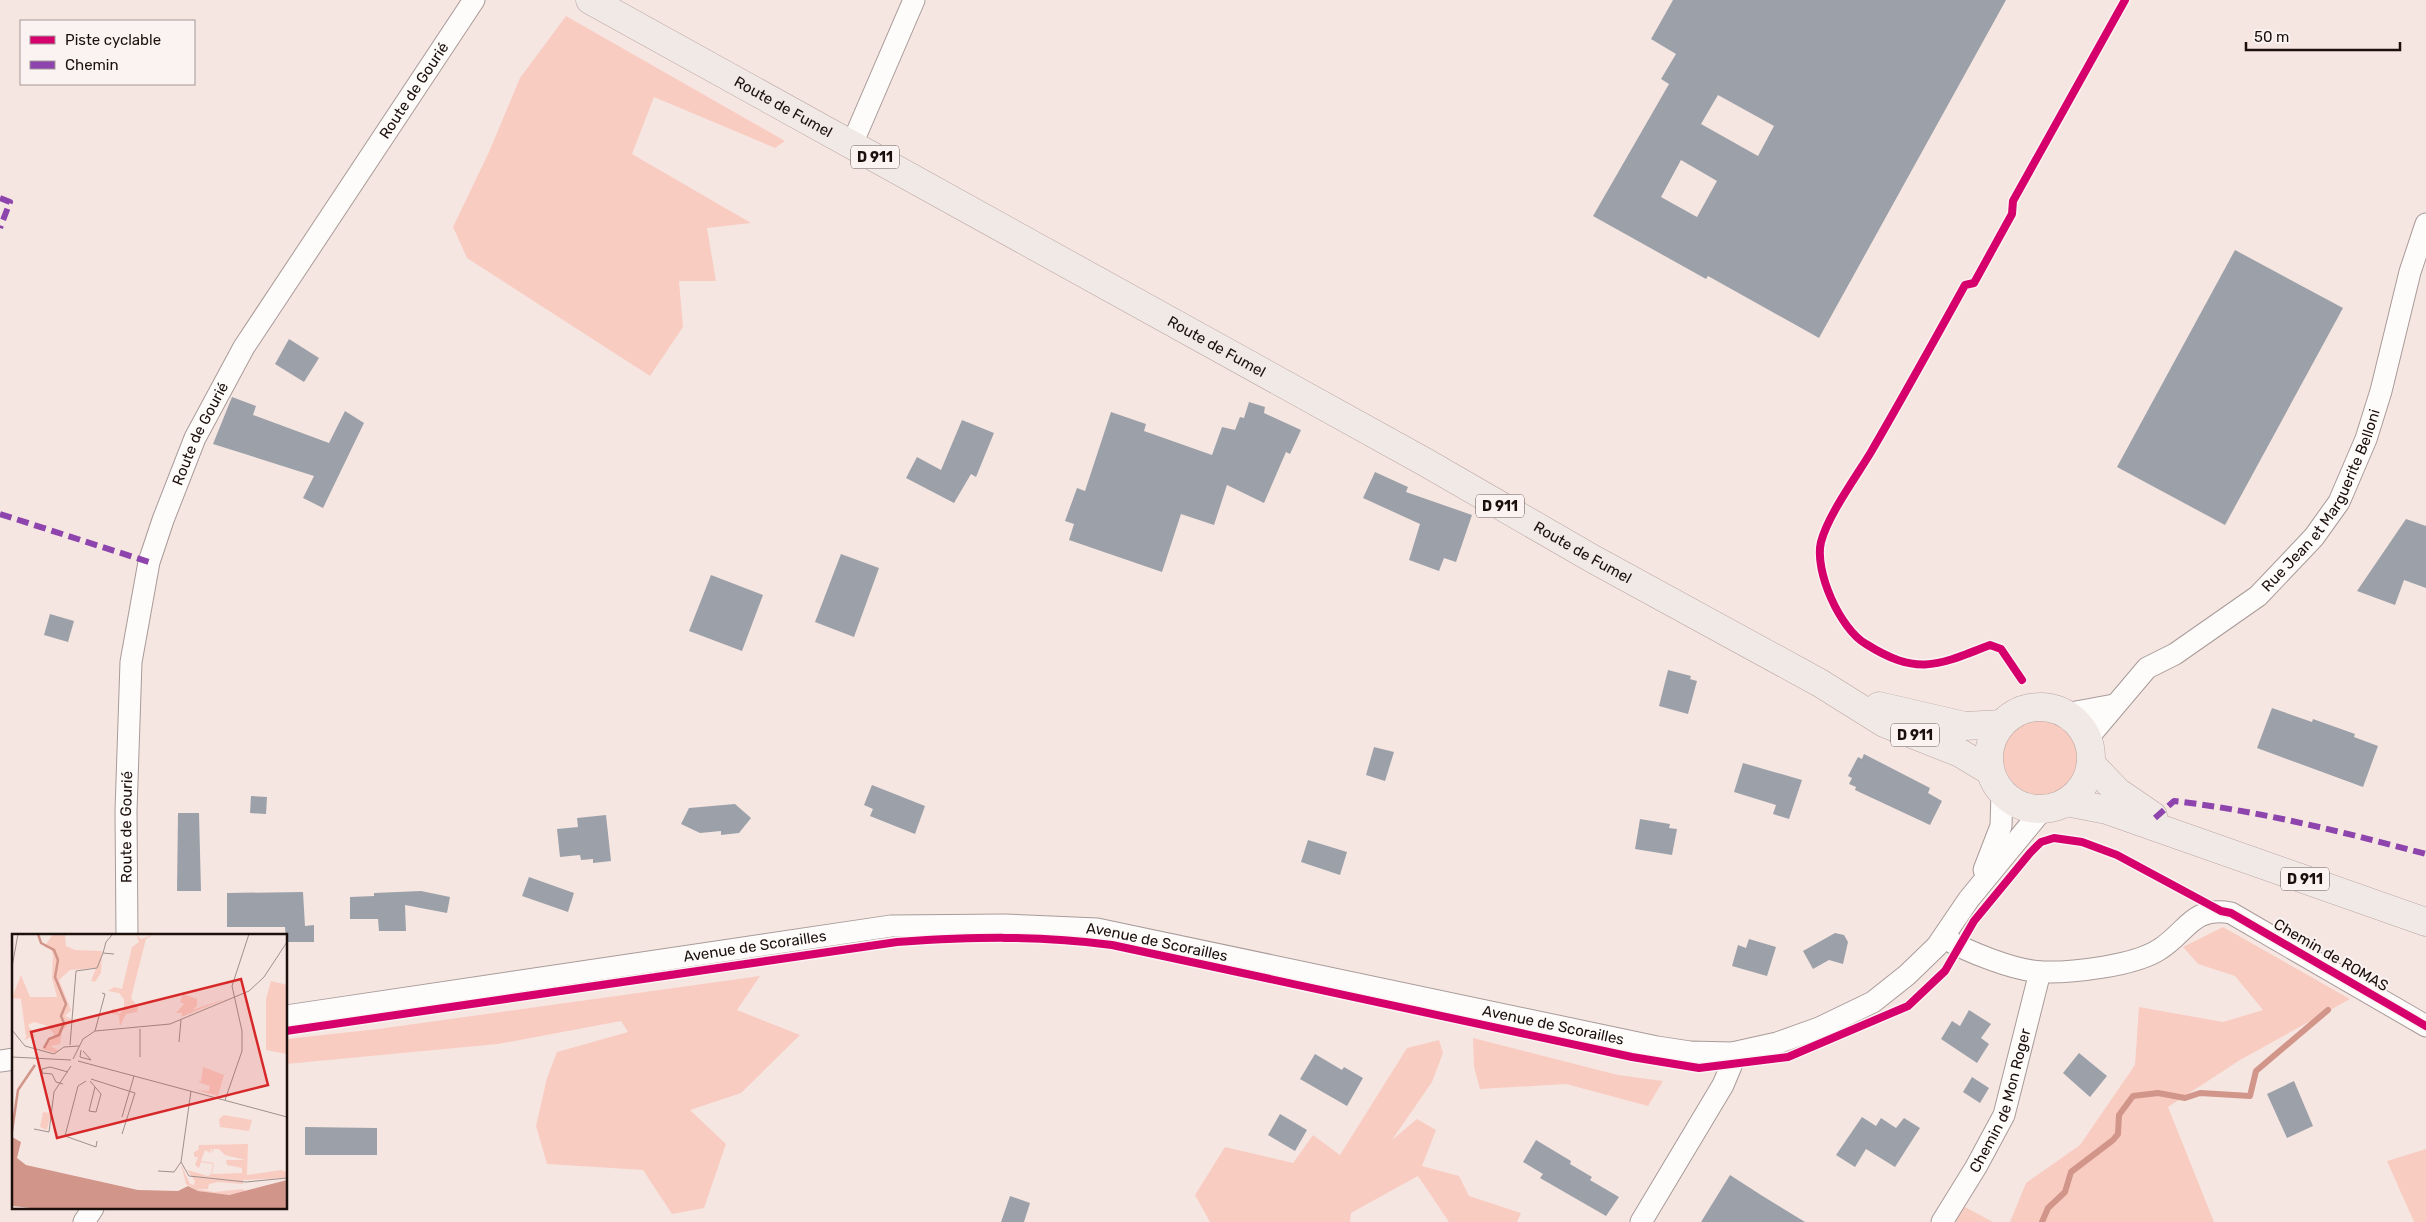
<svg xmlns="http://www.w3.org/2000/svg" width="2426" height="1222" viewBox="0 0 2426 1222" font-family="Rubik,sans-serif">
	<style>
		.green { fill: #f9ccc2 }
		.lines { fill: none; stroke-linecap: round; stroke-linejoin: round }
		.stream { stroke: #d19589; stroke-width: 6 }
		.building { fill: #9ca1a9; fill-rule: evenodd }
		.minor-casing { stroke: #a89b98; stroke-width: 23 }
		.major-casing { stroke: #b9a5a1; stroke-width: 29 }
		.minor { stroke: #fefbfb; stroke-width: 21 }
		.major { stroke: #f1e9e6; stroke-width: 28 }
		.quiet { stroke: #8e44ad; stroke-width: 6; stroke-dasharray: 12 6; stroke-linecap: butt }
		.cycleway-casing { stroke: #fbf3f2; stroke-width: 11 }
		.cycleway { stroke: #d6006c; stroke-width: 8 }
		.labels { text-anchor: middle; stroke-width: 4; stroke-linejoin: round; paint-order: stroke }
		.shield { fill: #fbf3f2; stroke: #5f5452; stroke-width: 1 }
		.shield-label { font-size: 14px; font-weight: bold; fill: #1c100d }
		.street-label { font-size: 15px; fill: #1c100d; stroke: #fbf3f2 }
		.inset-river { fill: none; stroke: #d19589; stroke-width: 2.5 }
		.inset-road { fill: none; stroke: #9f908d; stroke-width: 1 }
		.view { fill: #d62828; fill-opacity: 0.15; stroke: #d62828; stroke-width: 2.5 }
		.inset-edge { fill: none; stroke: #1c100d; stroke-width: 2.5 }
	</style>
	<rect width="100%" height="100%" fill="#f6e6e2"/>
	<!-- green -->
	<g class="green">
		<path d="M566 16 785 141 775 148 654 97 632 154 751 223 707 228 716 281H679L683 327 650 376 467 258 453 227 489 152 520 78Z"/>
		<circle cx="2041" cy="757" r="38"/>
		<path d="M2223 927 2350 999 2240 1060 2168 1107 2214 1222H2010L2026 1183 2080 1145 2135 1065 2139 1007 2223 1022 2263 1010 2235 976 2198 964 2183 947Z"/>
		<path d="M760 976 737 1010 800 1035 741 1093 690 1110 726 1144 704 1208 672 1214 643 1170 547 1164 536 1126 547 1078 557 1052 628 1032 621 1021 498 1044 286 1064V1039L378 1029Z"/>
		<path d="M1473 1038 1618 1075 1663 1081 1648 1106 1566 1084 1480 1089 1474 1067Z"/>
		<path d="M1439 1040 1443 1053 1432 1082 1392 1140 1417 1119 1436 1130 1422 1166 1459 1176 1469 1196 1521 1213 1517 1222H1449L1418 1176 1351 1213 1350 1222H1210L1195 1195 1225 1147 1293 1163 1313 1135 1340 1155 1407 1048Z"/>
		<path d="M2426 1149V1222H2414L2387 1161Z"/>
		<path d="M1963 1206 1993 1222H1956Z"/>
	</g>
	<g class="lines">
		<!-- stream -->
		<path class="stream" d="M2042 1222 2048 1208 2065 1192 2071 1172 2113 1140 2118 1134 2119 1115 2133 1096 2158 1093 2185 1098 2200 1093 2250 1096 2256 1071 2328 1010"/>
	</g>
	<!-- building -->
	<g class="building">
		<path d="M1673 0H2006L1819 338 1708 276 1706 279 1593 216 1669 84 1661 79 1676 54 1651 39ZM1718 95 1774 126 1758 156 1701 124ZM1681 160 1717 181 1697 217 1661 197Z"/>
		<path d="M2235 250 2343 308 2225 525 2117 467Z"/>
		<path d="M289 339 319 358 304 382 275 364Z"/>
		<path d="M232 397 256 406 253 415 329 443 345 411 364 423 323 508 303 498 314 476 213 444Z"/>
		<path d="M1249 402 1265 407 1264 413 1301 430 1290 454 1286 452 1264 503 1227 485 1214 525 1181 514 1162 572 1069 540 1074 524 1065 521 1077 488 1085 491 1111 412 1146 424 1144 431 1212 455 1222 427 1235 430 1240 417 1244 418Z"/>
		<path d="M962 420 994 433 976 477 971 474 954 503 906 478 917 457 941 470Z"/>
		<path d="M1375 472 1408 487 1406 492 1472 515 1456 562 1444 558 1439 571 1409 560 1420 524 1363 498Z"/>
		<path d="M2406 519 2426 526V588L2404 580 2395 605 2357 591Z"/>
		<path d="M841 554 879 568 854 637 815 622Z"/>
		<path d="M711 575 763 595 742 651 689 631Z"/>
		<path d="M50 614 74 621 68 642 44 635Z"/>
		<path d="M1668 670 1691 676 1690 679 1697 681 1688 714 1659 706Z"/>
		<path d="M2272 708 2312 722 2313 719 2355 734 2354 737 2378 746 2363 787 2257 748Z"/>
		<path d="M1374 747 1394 752 1385 781 1366 775Z"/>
		<path d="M1864 754 1930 788 1928 793 1942 801 1930 825 1855 790 1856 787 1849 784 1852 778 1848 776 1858 757 1862 759Z"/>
		<path d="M1743 763 1802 780 1789 819 1773 814 1776 805 1734 792Z"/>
		<path d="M872 785 925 806 915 834 870 816 873 809 864 805Z"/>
		<path d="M251 796 267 797 266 814 250 813Z"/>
		<path d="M735 804 751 818 739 833 721 835V831L700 833 681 824 689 808Z"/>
		<path d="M178 813H199L201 891H177Z"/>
		<path d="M606 815 611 861 593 863V859L581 860 580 855 560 857 557 829 578 827 577 818Z"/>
		<path d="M1640 819 1670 824 1669 828 1677 829 1672 855 1635 849Z"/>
		<path d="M1308 840 1347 852 1340 875 1301 862Z"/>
		<path d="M529 877 574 893 568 912 522 896Z"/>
		<path d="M421 891 450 897 447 913 405 905 406 931H379L378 919H350V897L374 896V893Z"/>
		<path d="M303 892 305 926 314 925V942H286L285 927H227V893Z"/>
		<path d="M1835 933 1844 935 1848 942 1843 964 1829 960 1813 969 1803 951Z"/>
		<path d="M1749 939 1776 947 1767 976 1732 966 1738 945 1746 948Z"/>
		<path d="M1969 1010 1991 1024 1981 1038 1989 1044 1977 1063 1941 1039 1952 1021 1960 1026Z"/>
		<path d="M2079 1053 2107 1076 2090 1097 2063 1073Z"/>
		<path d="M1315 1054 1342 1070 1344 1067 1363 1078 1347 1106 1300 1079Z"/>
		<path d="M1972 1077 1989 1088 1980 1103 1963 1092Z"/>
		<path d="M2294 1081 2313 1126 2287 1138 2267 1094Z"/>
		<path d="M1280 1114 1307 1130 1295 1151 1268 1135Z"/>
		<path d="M1862 1117 1876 1126 1881 1118 1896 1128 1904 1118 1920 1128 1895 1167 1866 1149 1855 1167 1836 1155Z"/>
		<path d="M305 1127 377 1128V1155H305Z"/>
		<path d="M1536 1140 1571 1161 1570 1164 1592 1177 1590 1180 1619 1197 1606 1216 1540 1178 1543 1174 1523 1162Z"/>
		<path d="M1730 1175 1761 1195 1805 1222H1701Z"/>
		<path d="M1010 1196 1030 1203 1024 1222H1001Z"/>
	</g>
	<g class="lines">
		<!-- minor casing -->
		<g class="minor-casing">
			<g id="minor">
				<path d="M852 144 914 0"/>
				<path d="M2065 714 2114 705"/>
				<path id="s1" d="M2087 739 2147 668 2175 654 2258 596 2314 537 2339 502 2366 439 2381 391 2410 272 2426 224"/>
				<path d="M1984 870 2001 826 2002 792"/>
				<path id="s2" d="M127 936 126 811 131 662 149 562 163 520 195 438 244 347 474 0"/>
				<path d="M1944 938C1968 952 2013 970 2041 972 2071 973 2135 966 2160 949 2188 931 2192 906 2231 913L2426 1026"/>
				<path id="s3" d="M286 1016 891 926 1004 925 1097 929 1657 1047 1690 1052 1732 1053 1777 1043 1819 1028 1873 1002 1907 975 1937 946 1969 899 2043 809"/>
				<path d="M0 1061 14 1059"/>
				<path d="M84 1222 93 1208"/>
				<path d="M1641 1222 1723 1085 1731 1066 1732 1053"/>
				<path id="s4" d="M1942 1222 1976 1167 2004 1115 2040 972"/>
			</g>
		</g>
		<!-- major casing -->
		<g class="major-casing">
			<g id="major">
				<path id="s5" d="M590 0 1425 462 1593 559 1820 683 1884 723 1960 753 1990 771"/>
				<path d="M1879 706 1965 726 2002 724"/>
				<circle cx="2040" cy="758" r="51"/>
				<path d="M2091 764 2118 792 2153 816"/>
				<path d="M2066 802 2107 810 2426 922"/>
			</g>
		</g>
		<!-- minor -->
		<use href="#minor" class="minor"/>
		<!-- major -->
		<use href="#major" class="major"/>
		<!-- quiet -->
		<g class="quiet">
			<path d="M0 198 10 202 0 228"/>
			<path d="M0 514 149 562"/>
			<path d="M2155 818 2174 801C2260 811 2343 832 2426 854"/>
		</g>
		<!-- cycleway casing -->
		<g class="cycleway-casing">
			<g id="cycleway">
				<path d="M2022 680 2001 649 1990 645C1937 666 1917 676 1866 644 1840 629 1814 571 1821 542 1828 515 1856 477 1871 452 1903 397 1934 341 1965 285L1974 283 2012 214 2013 201 2125 0"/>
				<path d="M286 1031 897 942C972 937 1037 935 1112 945L1632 1057 1699 1068 1788 1057 1908 1006 1945 971 1974 921 2030 853 2041 842 2054 838 2082 842 2117 855 2221 911 2231 913 2426 1026"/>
			</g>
		</g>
		<!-- cycleway -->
		<use href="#cycleway" class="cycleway"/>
	</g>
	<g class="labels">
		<!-- shield labels -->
		<g class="shield">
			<rect x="851" y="145.5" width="48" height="23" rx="4"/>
			<rect x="1476" y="494.5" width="48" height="23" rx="4"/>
			<rect x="1891" y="723.5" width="48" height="23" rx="4"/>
			<rect x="2281" y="867.5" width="48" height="23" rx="4"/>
		</g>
		<g class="shield-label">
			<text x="875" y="162">D 911</text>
			<text x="1500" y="511">D 911</text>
			<text x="1915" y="740">D 911</text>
			<text x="2305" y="884">D 911</text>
		</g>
		<!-- street labels -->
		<g class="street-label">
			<text dy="5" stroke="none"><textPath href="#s2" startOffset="919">Route de Gourié</textPath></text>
			<text dy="5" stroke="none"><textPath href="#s5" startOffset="221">Route de Fumel</textPath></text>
			<text dy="5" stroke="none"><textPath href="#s5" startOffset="716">Route de Fumel</textPath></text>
			<text dy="5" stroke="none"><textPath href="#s2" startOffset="514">Route de Gourié</textPath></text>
			<text dy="5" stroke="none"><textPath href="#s1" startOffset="342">Rue Jean et Marguerite Belloni</textPath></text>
			<text dy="5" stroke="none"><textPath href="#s5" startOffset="1136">Route de Fumel</textPath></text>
			<text dy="5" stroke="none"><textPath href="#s2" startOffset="109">Route de Gourié</textPath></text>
			<text dy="5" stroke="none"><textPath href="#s3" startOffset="879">Avenue de Scorailles</textPath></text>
			<text dy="5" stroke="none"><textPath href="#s3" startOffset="474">Avenue de Scorailles</textPath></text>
			<text transform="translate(2331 955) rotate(30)" y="5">Chemin de ROMAS</text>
			<text dy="5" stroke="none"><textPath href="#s3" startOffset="1284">Avenue de Scorailles</textPath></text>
			<text dy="5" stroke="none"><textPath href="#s4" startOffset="136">Chemin de Mon Roger</textPath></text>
		</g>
	</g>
	<!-- overview -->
	<g transform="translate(12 934)">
		<rect width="275" height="275" fill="#f6e6e2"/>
		<path d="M41 0H53L54 12 63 16 90 17 89 39 83 48 79 47 84 34 58 36 47 46 59 76 53 82 60 85 50 97 48 110 38 112 46 116 43 119 30 115 43 102 36 92 22 88 16 91 23 102 12 106 14 103 9 65 0 64 9 41 18 63H45L40 44 41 21 39 15 32 13ZM124 0 129 5 143 0 134 5 119 64 126 73 125 78 114 80 108 92 107 81 98 79 101 74 107 80 112 75V65L107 59 96 57 102 53 110 55 120 13 127 8ZM259 47 275 51V120L254 116V65ZM171 60 185 65V72L180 76 216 64 169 83 170 79H164L172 70 168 68ZM191 133 212 141 206 162 185 156 197 157 198 152 186 148 189 147ZM31 178 39 179 35 196 28 193ZM212 181 240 186 237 197 208 193 207 185ZM236 210 235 241 269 236 275 238V244L231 246V250L206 248 197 250 196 255H185L202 258 231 255 233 257 215 261 186 257 174 250 169 230 178 250 182 251 183 247 175 236 196 242 199 240 201 230 189 228 187 234 183 231 186 223H182V218L186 216 187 211ZM199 214 201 220V215H207L213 221 233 226H214L215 231 230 234V239L200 240 202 229 189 227 193 216 198 219Z" fill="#f9ccc2" fill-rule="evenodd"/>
		<path d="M0 203 9 208 5 224 14 231 126 256 166 257 176 252 186 257 217 261 275 246V275H28L0 272Z" fill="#d19589"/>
		<path class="inset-river" d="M26 0 29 9 42 16 46 26 43 43 54 70 49 82 52 89 47 101 37 105 32 114M0 197 6 156 23 131"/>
		<path class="inset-road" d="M91 19 94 8 100 1M0 33 6 0M128 95V123M0 96 13 112 42 120 52 113 67 112M83 97 93 60 90 59M167 108 169 86M58 111 64 37 85 34 91 19 102 20M69 116 68 123 79 126 71 117M0 123 59 126M61 125 71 105 83 97 158 90 237 57 252 43 275 8M66 127 275 183M79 145 123 159 110 200M74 147 66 152 53 202 84 213 85 207M78 147 89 160 84 178 77 177 83 153M51 150 44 148 40 140 30 139V135L38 133 56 138M179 157 169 228 177 242 234 248 275 244M213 166 230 117V97L220 52 237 0M110 183 122 142M22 195 37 198 42 158 59 132M146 237 162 238 169 228"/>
		<path class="view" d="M229 45 256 151 45 204 19 98Z"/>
		<rect width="275" height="275" class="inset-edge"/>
	</g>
	<!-- legend -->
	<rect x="20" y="20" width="175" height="65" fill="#fbf3f2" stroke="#a29896"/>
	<rect x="30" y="36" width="25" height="8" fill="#d6006c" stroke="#a29896"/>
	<text x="65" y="45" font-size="15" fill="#1c100d">Piste cyclable</text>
	<rect x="30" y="61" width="25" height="8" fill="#8e44ad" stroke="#a29896"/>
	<text x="65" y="70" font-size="15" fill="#1c100d">Chemin</text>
	<!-- scale -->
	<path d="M2246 42v8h154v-8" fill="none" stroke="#1c100d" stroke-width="2.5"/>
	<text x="2254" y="42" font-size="15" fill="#1c100d" stroke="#fbf3f2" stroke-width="4" paint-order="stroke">50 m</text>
</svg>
